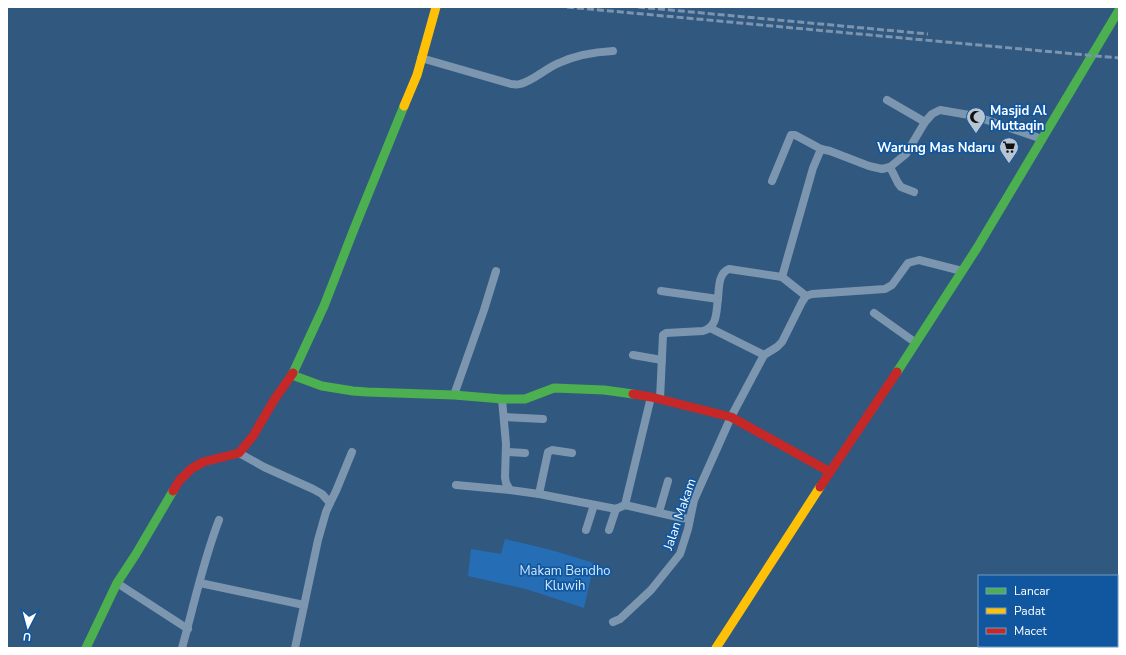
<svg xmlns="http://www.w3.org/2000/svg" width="1126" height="655" viewBox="0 0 1126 655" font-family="'Nunito Sans',sans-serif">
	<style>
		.green { fill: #256eb6 }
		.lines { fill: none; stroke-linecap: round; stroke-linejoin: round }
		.street { stroke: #7d96af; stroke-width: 8 }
		.fast { stroke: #4caf50; stroke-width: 9 }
		.slow { stroke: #ffc107; stroke-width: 9 }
		.jam { stroke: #c62828; stroke-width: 9 }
		.rail { stroke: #7c94ae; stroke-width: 3; stroke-dasharray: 7 3; stroke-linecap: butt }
		.labels { text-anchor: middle; stroke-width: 3.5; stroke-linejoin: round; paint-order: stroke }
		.poi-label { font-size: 13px; font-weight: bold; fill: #fff; stroke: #1057a0; text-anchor: start }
		.street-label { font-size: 13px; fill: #fff; stroke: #1057a0 }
		.park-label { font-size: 13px; fill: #d2e8fe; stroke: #1057a0 }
	</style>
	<rect width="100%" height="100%" fill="#31587f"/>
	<!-- green -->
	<path class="green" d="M505 539 551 550 594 563 584 608 526 589 468 576 471 549 501 554Z"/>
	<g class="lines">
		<!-- street -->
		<g class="street">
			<path d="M421 58 511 84C514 84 518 85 520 84 533 81 546 68 559 63 576 55 594 52 613 51"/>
			<path d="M887 100 925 122"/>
			<path d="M890 167 898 183 901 187 914 192"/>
			<path d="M772 181 791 135H795L821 149"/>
			<path d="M782 277 806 296 812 294 885 289 892 285 908 263 919 260 962 271"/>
			<path d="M661 291 718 299C719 289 718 273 729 269L782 277 813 168 821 149 830 151 869 166 882 169 890 167 906 154 925 122 932 114 940 110 975 116 1042 139"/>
			<path d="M874 313 916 343"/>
			<path d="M710 328 764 355"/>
			<path d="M633 355 662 360"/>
			<path d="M454 395 484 310 496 271"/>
			<path d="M502 399 506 444 505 477 506 483 510 490 539 494 616 509 625 505 651 397"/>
			<path d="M660 399 663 335 666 333 703 331C718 327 716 311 718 299"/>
			<path d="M504 417 543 419"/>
			<path d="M506 452 525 453"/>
			<path d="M239 453 264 467 313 489 322 494 330 503 326 512 318 540 295 648"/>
			<path d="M456 485 510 490"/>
			<path d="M539 494 548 452 552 450 572 453"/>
			<path d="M330 503 336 491 352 452"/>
			<path d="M625 505 682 518 690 519"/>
			<path d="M659 512 668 481"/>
			<path d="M586 530 594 505"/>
			<path d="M609 530 616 509"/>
			<path d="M117 583 188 629"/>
			<path d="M200 583 304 605"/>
			<path d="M613 622 620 619 651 590 680 554 688 529 694 500 731 417 764 355 777 347 782 342 802 302 806 296"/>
			<path d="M182 648C194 605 203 561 219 520"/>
			<path d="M987 648 988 646"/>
		</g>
		<!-- fast -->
		<g class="fast">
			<path d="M897 372 977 248 1119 10"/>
			<path d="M293 373 324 306 354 229 404 106"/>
			<path d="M292 375 322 386 353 391 367 392 454 395 502 399H525L554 388 604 390 633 394"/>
			<path d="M86 648 117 583 136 554 173 491"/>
		</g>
		<!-- slow -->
		<g class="slow">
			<path d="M404 106 417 75 436 7"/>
			<path d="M716 648 820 487"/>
		</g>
		<!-- jam -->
		<g class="jam">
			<path d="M633 394 651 397 731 417 830 472"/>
			<path d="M820 487 897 372"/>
			<path d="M173 491 179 481 191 469 203 462 239 453 253 436 274 400 293 373"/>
		</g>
		<!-- rail -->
		<g class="rail">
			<path d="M567 7 1119 58"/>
			<path d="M638 7 928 34"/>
		</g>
	</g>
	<!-- icons -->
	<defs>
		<g id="mosque-pin" transform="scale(1)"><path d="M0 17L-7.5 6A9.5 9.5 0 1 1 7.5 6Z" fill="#b7c5d2" stroke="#1057a0"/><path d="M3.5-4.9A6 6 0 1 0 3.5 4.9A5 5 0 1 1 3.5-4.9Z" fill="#111"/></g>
		<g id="supermarket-pin" transform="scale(1)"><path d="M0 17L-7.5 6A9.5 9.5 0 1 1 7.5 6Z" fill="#b7c5d2" stroke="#1057a0"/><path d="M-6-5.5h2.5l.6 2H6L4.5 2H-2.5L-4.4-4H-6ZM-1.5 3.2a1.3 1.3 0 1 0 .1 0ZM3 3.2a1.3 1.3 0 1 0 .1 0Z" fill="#111"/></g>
	</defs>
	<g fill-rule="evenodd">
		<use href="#mosque-pin" x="976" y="117"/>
		<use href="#supermarket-pin" x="1009" y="147"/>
	</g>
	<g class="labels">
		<!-- poi labels -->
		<g class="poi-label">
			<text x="990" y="115">Masjid Al<tspan x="990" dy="15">Muttaqin</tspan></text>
			<text x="995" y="152" text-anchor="end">Warung Mas Ndaru</text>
		</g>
		<!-- street labels -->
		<g class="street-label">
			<text transform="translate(679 514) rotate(-71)" y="5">Jalan Makam</text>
		</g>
		<!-- park labels -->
		<g class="park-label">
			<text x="565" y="575">Makam Bendho<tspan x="565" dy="15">Kluwih</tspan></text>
		</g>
	</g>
	<!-- border -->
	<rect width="1126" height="655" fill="none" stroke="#ffffff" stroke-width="16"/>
	<!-- legend -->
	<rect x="978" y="575" width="140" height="72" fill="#1057a0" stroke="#709ac6"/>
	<rect x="986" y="588" width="20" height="6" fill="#4caf50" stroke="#709ac6"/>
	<text x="1014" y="595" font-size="12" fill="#ffffff">Lancar</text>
	<rect x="986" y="608" width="20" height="6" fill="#ffc107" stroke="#709ac6"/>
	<text x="1014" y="615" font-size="12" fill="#ffffff">Padat</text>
	<rect x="986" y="628" width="20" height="6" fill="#c62828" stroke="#709ac6"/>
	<text x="1014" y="635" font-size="12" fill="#ffffff">Macet</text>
	<!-- north arrow -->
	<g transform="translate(28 627) rotate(186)" stroke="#1057a0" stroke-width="3" paint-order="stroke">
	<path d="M0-3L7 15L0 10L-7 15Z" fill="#ffffff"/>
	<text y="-6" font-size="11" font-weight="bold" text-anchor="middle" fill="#ffffff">U</text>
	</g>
</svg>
